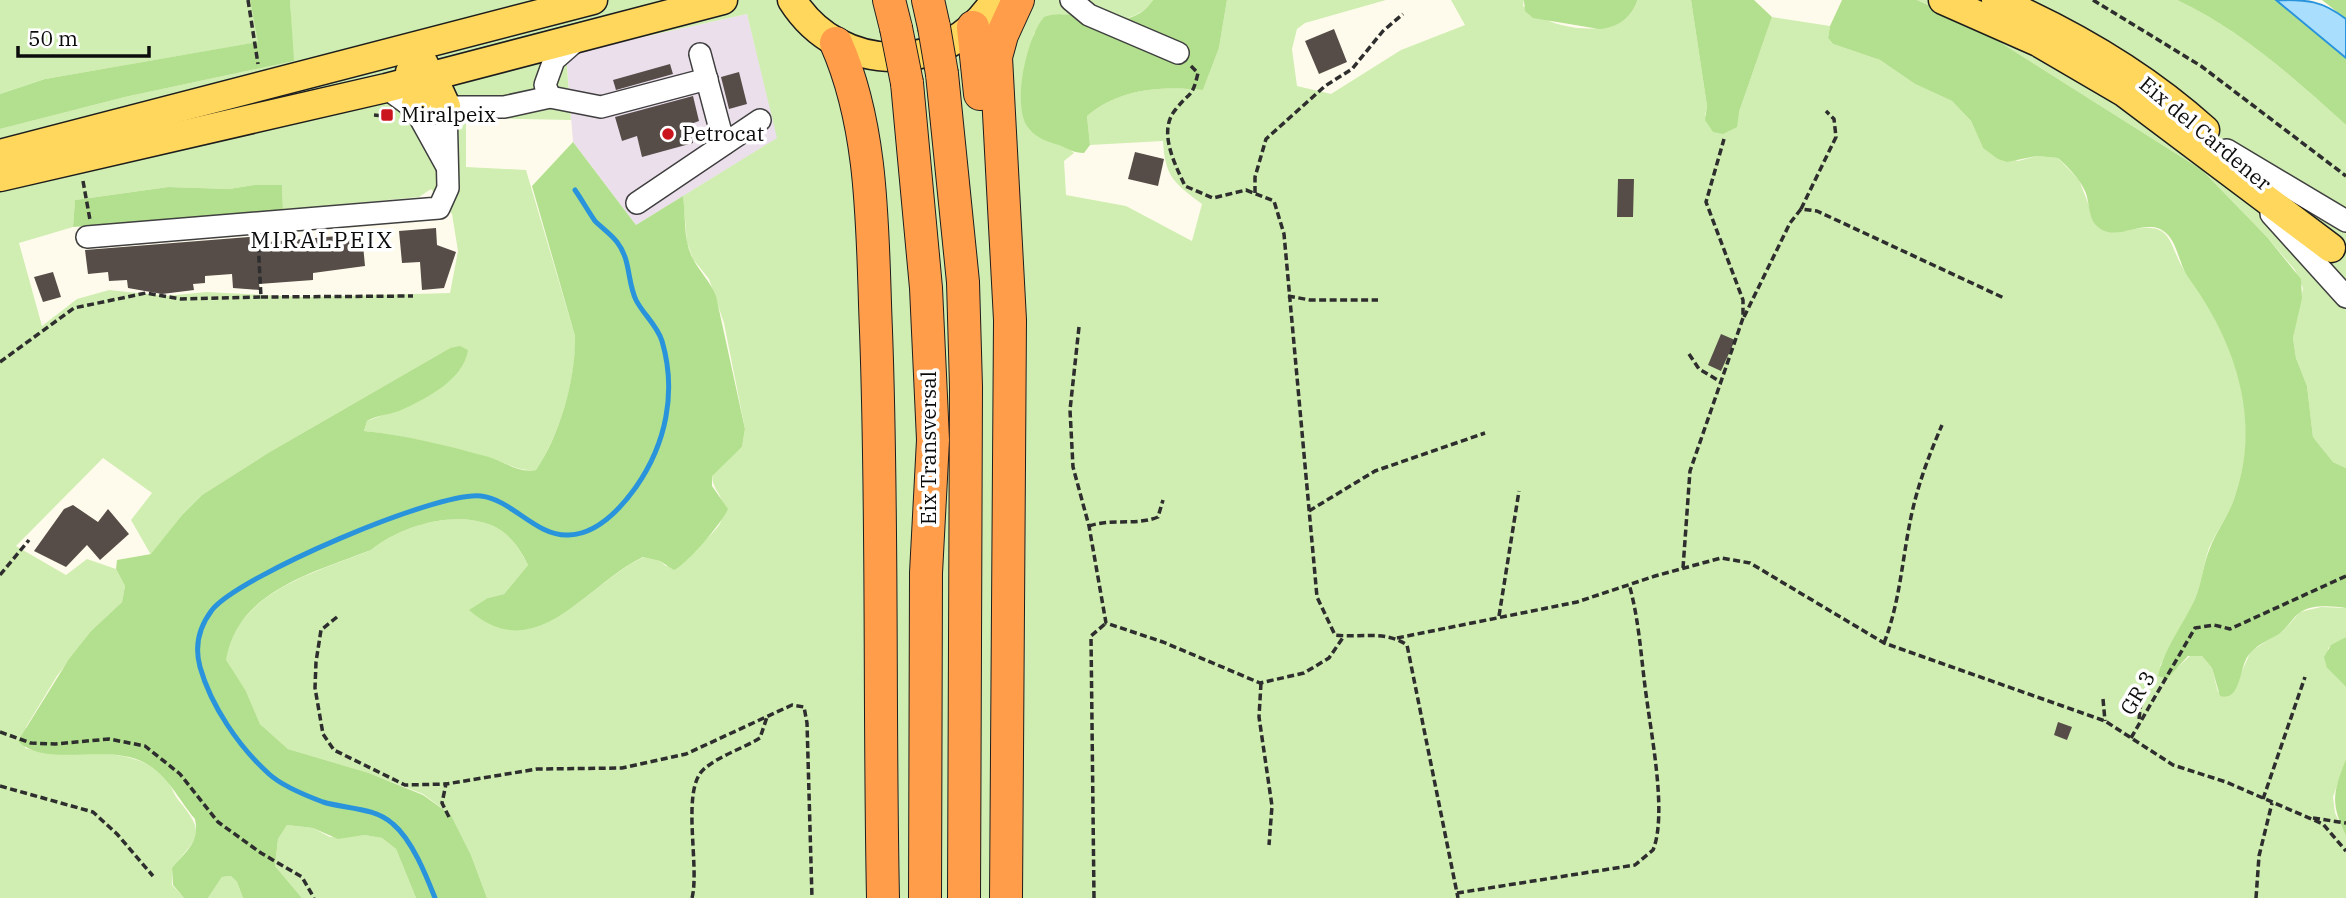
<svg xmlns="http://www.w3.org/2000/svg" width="2346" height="898" viewBox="0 0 2346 898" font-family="'IBM Plex Serif',serif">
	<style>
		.industrial { fill: #ebdfec }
		.green { fill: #d0eeb1; fill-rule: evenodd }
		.forest { fill: #b3e08e }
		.water { fill: #aadefd; stroke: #2994dc; stroke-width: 2 }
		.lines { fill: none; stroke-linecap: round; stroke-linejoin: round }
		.stream { stroke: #2994dc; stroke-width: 5 }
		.building { fill: #564d48 }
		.minor-casing { stroke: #3f3f3f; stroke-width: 24 }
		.major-casing { stroke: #1d1d1d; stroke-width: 31 }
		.highway-casing { stroke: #1d1d1d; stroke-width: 34 }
		.path { stroke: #2e2e2e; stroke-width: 3.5; stroke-dasharray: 7 3.5; stroke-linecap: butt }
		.minor { stroke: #fff; stroke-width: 21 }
		.major { stroke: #ffd75c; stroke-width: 28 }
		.highway { stroke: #ff9d4a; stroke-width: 32 }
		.highway-bridge-casing { stroke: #1d1d1d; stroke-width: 34; stroke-linecap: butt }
		.highway-bridge { stroke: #ff9d4a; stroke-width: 32 }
		.poi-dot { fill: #cb151e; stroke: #fff; stroke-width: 2.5 }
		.labels { text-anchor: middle; stroke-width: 7; stroke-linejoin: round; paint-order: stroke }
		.poi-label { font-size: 21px; fill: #0c0c0c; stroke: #fff; text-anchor: start }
		.street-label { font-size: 21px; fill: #0c0c0c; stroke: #fff }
		.neighbourhood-label { font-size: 23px; letter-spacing: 2px; fill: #0c0c0c; stroke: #fff }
	</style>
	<rect width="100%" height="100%" fill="#fffbec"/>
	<!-- industrial -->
	<path class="industrial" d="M747 14 778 138 636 225 573 142 566 54Z"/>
	<!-- green -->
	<g class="green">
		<path d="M0 0H250L259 42 45 79 0 94Z"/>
		<path d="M290 0H1153C1134 29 1091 20 1062 14L1034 33 1021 91 1022 111 1074 153 1064 161 1066 195 1126 206 1192 241 1202 204C1174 183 1165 177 1163 141L1090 145 1087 116C1120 88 1162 86 1203 90L1219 48 1227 0H1386L1305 23 1297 29 1292 49 1297 86 1331 94 1401 50 1465 25 1451 0H1524L1523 6C1531 11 1539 17 1547 20 1572 32 1630 36 1637 0H1691L1707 106 1705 116 1739 112 1772 17 1830 26 1828 38 1833 44 1880 60 1915 84 1952 101 1971 121 1983 148 2018 161 2037 156 2058 158 2079 180 2090 208 2126 231C2177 218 2166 246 2188 276 2234 340 2263 418 2235 496 2229 515 2217 530 2209 548 2203 565 2202 584 2195 599 2185 622 2171 643 2160 666L2177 668 2192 654 2202 656 2212 668 2218 692 2240 675 2251 651 2283 631 2300 612 2321 607 2346 608V637L2328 648 2327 668 2346 687V759L2333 797 2335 813 2346 836V898H487L471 855 451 815 423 794 369 773 288 749 260 724 246 691 225 661C237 591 315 573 371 550 400 526 454 510 491 525 510 532 519 549 528 565L504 594 488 598 496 627C557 641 594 580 644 557L660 561 666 566 688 559C698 540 727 531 723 506 722 494 712 489 712 475L742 447 745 429 724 323 709 279 693 259 687 242 683 196 777 138 747 14 566 54 571 120 466 118V167L526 170 575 336C577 377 559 436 536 470 517 472 502 460 483 456 444 446 404 435 364 431L367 421 419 401 461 368 450 348 268 453 202 495 182 515 151 555 131 520 152 493 103 458 16 546 66 575 87 559 116 569 125 586 122 602 91 631 57 676 26 727 25 748C70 762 128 739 165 778 172 785 173 794 179 801 208 835 196 838 172 868V885L184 898H0V129L125 97 293 61ZM254 185H282L283 210 419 197 431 189 452 214 458 251 450 293 306 297 206 292 166 296 109 290 77 299 42 326 19 243 73 227 75 200 168 187 229 189Z"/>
		<path d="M1917 0H2177C2241 30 2294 78 2346 125V468L2333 462 2313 437 2307 386 2296 358 2293 338 2303 288 2295 270 2267 237 2202 170 1976 27Z"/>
		<path d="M287 825 313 828 330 837 364 835 382 838 396 849 416 898H302L275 866 278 839Z"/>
		<path d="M231 876 237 882 243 898H208L222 877Z"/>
	</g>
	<!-- forest -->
	<g class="forest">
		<path d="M250 0H290L294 61 125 97 0 129V94L45 79 258 42Z"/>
		<path d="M1153 0H1227L1219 48 1203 90C1162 86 1120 88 1087 116L1090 145 1084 153C1073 153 1069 149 1059 145 1047 142 1034 137 1027 126 1012 103 1027 37 1044 17 1077 5 1126 40 1153 0Z"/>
		<path d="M1524 0H1637V1C1632 18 1616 28 1599 29L1533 18 1525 11Z"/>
		<path d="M1691 0H1754L1772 17 1739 112 1737 127 1723 134 1713 132 1705 120 1707 106Z"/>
		<path d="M1842 0H1917L1976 27 2202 170 2267 237 2301 279 2302 298 2293 338 2296 358 2307 386 2313 437 2333 462 2346 468V608C2331 606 2310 604 2298 614 2291 620 2286 629 2279 634 2268 641 2255 645 2248 656 2239 668 2241 702 2220 696L2212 668 2202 656H2188L2167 679 2158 676C2165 647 2183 625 2195 599 2202 583 2203 564 2210 548 2217 530 2229 515 2235 496 2262 418 2234 340 2188 277 2179 264 2178 245 2167 234 2148 214 2116 245 2097 226 2088 218 2090 202 2085 191 2079 178 2069 168 2058 158L2037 156 2007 162 1998 159 1983 148 1971 121 1952 101 1915 84 1880 60 1833 44 1828 38 1830 26Z"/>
		<path d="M2177 0H2276L2346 58V125C2294 78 2241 30 2177 0Z"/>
		<path d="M2322 0H2346V19Z"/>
		<path d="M573 142 636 225 683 196C686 216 683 238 692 257 699 271 710 281 716 296L745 429 742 447 712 476V486L728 509C722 523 686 565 674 570L660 561 643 557C586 584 536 669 469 610L488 598 504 594 528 565C520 549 509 532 491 525 454 510 400 526 371 550 315 572 237 591 226 660L246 691 260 724 288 749 369 773 423 795 451 815 471 855 487 898H416L396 849 382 838 364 835 338 839 313 828 287 825 278 839 275 866 302 898H243L237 882 231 876 222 877 208 898H184L173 885 172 868C186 851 200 843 195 819 178 799 168 775 145 763 108 742 45 769 18 741L69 659 91 631 122 602 125 586 116 569 117 560 151 554 182 515 202 495 268 453 450 348 460 346 468 350C464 380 424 400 399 411 388 415 377 415 367 421L364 431C406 435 448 446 489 457 505 462 518 473 536 470 560 435 576 378 575 336L532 186Z"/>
		<path d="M254 185H282L283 210 73 227 75 200 168 187 229 189Z"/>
		<path d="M2346 637V687L2327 668 2324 657 2331 645Z"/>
		<path d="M2346 759V836C2330 802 2333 793 2346 759Z"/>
	</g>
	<!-- water -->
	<path class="water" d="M2276 0C2308 0 2321 0 2346 19V58Z"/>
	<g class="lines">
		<!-- stream -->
		<path class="stream" d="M435 898C426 875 412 840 393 824 374 807 346 809 323 802 307 796 281 785 269 774 239 747 211 706 200 667 194 645 199 627 212 610 239 576 437 491 481 496 513 500 536 537 569 535 597 534 621 508 636 487 666 444 677 392 662 341 657 325 643 314 636 300 627 281 631 260 617 242 611 234 602 228 595 221 588 211 582 200 575 190"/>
	</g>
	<!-- building -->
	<g class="building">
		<path d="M1334 29 1347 62 1319 74 1305 41Z"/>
		<path d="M670 64 673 74 616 90 613 80Z"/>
		<path d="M739 72 747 104 729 109 721 77Z"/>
		<path d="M693 96 699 121 688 125 693 143 642 157 637 136 622 141 615 117Z"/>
		<path d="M1135 152 1164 159 1158 186 1128 179Z"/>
		<path d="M1618 179H1634L1633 217H1617Z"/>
		<path d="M436 228 437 245 456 252 444 288 422 290 420 262 402 263 399 231Z"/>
		<path d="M362 234 365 266 313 273V280L259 284 260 290 233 288 232 274 205 276V283L193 284 194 290 162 294 128 288 127 280 109 281 108 272 88 274 85 250 249 237H256V243Z"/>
		<path d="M53 272 61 297 43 302 34 277Z"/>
		<path d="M1721 334 1735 340 1721 371 1708 365Z"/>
		<path d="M73 505 98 522 108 509 129 534 100 560 87 545 66 567 34 551 64 509Z"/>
		<path d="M2058 722 2072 727 2067 740 2054 735Z"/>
	</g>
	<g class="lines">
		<!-- minor casing -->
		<g class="minor-casing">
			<g id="minor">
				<path d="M1071 0 1089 15 1178 53"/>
				<path d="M700 54 724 144"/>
				<path d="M386 88 415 109 446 165"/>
				<path d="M550 97 545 85 554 60 578 39"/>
				<path d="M435 107H504L550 97 601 107 707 79"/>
				<path d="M2227 150 2346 221"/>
				<path d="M637 203 760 120"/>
				<path d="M2271 214 2346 297"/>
				<path d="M87 237 439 208 448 188 446 106"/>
			</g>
		</g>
		<!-- major casing -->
		<g class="major-casing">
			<g id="major">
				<path d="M792 0C840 76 947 76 995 0"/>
				<path d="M1943 0 2038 42 2125 93 2331 248"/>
				<path d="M1996 0C2072 33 2144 75 2205 130"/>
				<path d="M410 72 435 82 446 106"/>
				<path d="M415 109 424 64"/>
				<path d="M0 154 593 0"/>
				<path d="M0 177 386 88 723 0"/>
			</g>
		</g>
		<!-- highway casing -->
		<g class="highway-casing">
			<g id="highway">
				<path d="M889 0 896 28"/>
				<path d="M928 0 934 27"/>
				<path d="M973 27 980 94"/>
				<path d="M836 43C875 131 872 236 876 331 883 520 879 709 883 898"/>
				<path d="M942 74 963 282 966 387 964 898"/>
				<path d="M907 83 926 288 933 440 926 573 925 898"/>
				<path d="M1006 898 1010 320 996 57 1002 35 1018 0"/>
			</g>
		</g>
		<!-- path -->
		<g class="path">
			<path d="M248 0 258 64"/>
			<path d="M2093 0 2201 66 2346 176"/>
			<path d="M1191 66 1198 73C1192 99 1190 91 1176 109 1157 131 1175 164 1185 186L1213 198 1246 190 1274 201 1284 234 1317 597 1335 635C1361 638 1385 630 1407 645L1458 898"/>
			<path d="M374 115 394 117"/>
			<path d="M83 181 90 220"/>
			<path d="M1255 193V177L1266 139 1325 86 1352 69 1383 31 1403 14"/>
			<path d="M1801 209 1836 137 1834 119 1826 111"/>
			<path d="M1288 296 1310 300H1378"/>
			<path d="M261 297 413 296"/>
			<path d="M1744 317 1790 223 1801 209 1817 211 2004 298"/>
			<path d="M1079 327 1070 410 1073 467 1089 526 1106 623 1163 642 1260 683 1304 673 1329 658 1344 636"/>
			<path d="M1689 354 1699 369 1721 382"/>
			<path d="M0 362 74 308 146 293 181 299 261 297 258 241"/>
			<path d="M1309 511 1375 471 1485 433"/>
			<path d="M1089 526C1112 518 1136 526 1158 517L1163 500"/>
			<path d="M1683 568 1690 471 1743 318V300L1706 202 1724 139"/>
			<path d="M0 575 29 540"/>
			<path d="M1499 616 1519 491"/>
			<path d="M337 617 321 630 316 662 315 688 323 734 334 750 405 785 446 784"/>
			<path d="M1397 638 1577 602 1655 576 1721 558 1750 563 1884 643 2105 721 2173 765 2226 782 2323 824 2346 851"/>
			<path d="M1884 643C1900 602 1902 560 1911 517 1918 484 1929 455 1942 425"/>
			<path d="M1261 683 1259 717 1272 806 1269 845"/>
			<path d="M2103 699 2105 721"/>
			<path d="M2139 719 2141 702"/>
			<path d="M0 732 31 743 55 744 109 739 145 746 180 774 218 822 261 853 302 877 314 898"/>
			<path d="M2131 738 2195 628 2214 625 2230 629 2346 576"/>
			<path d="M0 786 93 812 117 834 153 876"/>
			<path d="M2263 799 2305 677"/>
			<path d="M449 817 442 803 446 784 537 769 622 768 686 754 792 705 804 707 807 723 812 898"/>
			<path d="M2313 818 2346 823"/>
			<path d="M1457 893 1635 865 1653 850C1667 816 1652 739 1647 701 1641 661 1640 623 1629 584"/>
			<path d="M692 898C700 867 681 791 703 770 718 756 742 749 760 738L767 717"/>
			<path d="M1094 898 1091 636 1106 623"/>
			<path d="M2256 898 2259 856 2272 803"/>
		</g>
		<!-- minor -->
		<use href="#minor" class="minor"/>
		<!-- major -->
		<use href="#major" class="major"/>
		<!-- highway -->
		<use href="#highway" class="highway"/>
		<!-- highway-bridge casing -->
		<g class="highway-bridge-casing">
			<g id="highway-bridge">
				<path d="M934 27 942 74"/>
				<path d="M896 28 907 83"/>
			</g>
		</g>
		<!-- highway-bridge -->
		<use href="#highway-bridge" class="highway-bridge"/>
	</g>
	<!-- markers -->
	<g class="poi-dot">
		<rect x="380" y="108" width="14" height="14" rx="3.5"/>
		<circle cx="668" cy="134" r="7"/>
	</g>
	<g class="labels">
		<!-- poi labels -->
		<g class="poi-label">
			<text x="401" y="122">Miralpeix</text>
			<text x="682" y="141">Petrocat</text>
		</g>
		<!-- street labels -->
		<g class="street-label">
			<text transform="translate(2205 134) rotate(40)" y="7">Eix del Cardener</text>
			<text transform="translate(929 448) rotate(-90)" y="7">Eix Transversal</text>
			<text transform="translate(2138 693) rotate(-59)" y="7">GR 3</text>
		</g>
		<!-- neighbourhood labels -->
		<g class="neighbourhood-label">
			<text x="322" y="248">MIRALPEIX</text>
		</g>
	</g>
	<!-- scale -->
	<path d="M18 46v10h131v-10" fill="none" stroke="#0c0c0c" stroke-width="3.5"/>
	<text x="28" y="46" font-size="21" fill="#0c0c0c" stroke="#ffffff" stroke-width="5" paint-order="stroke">50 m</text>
</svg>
